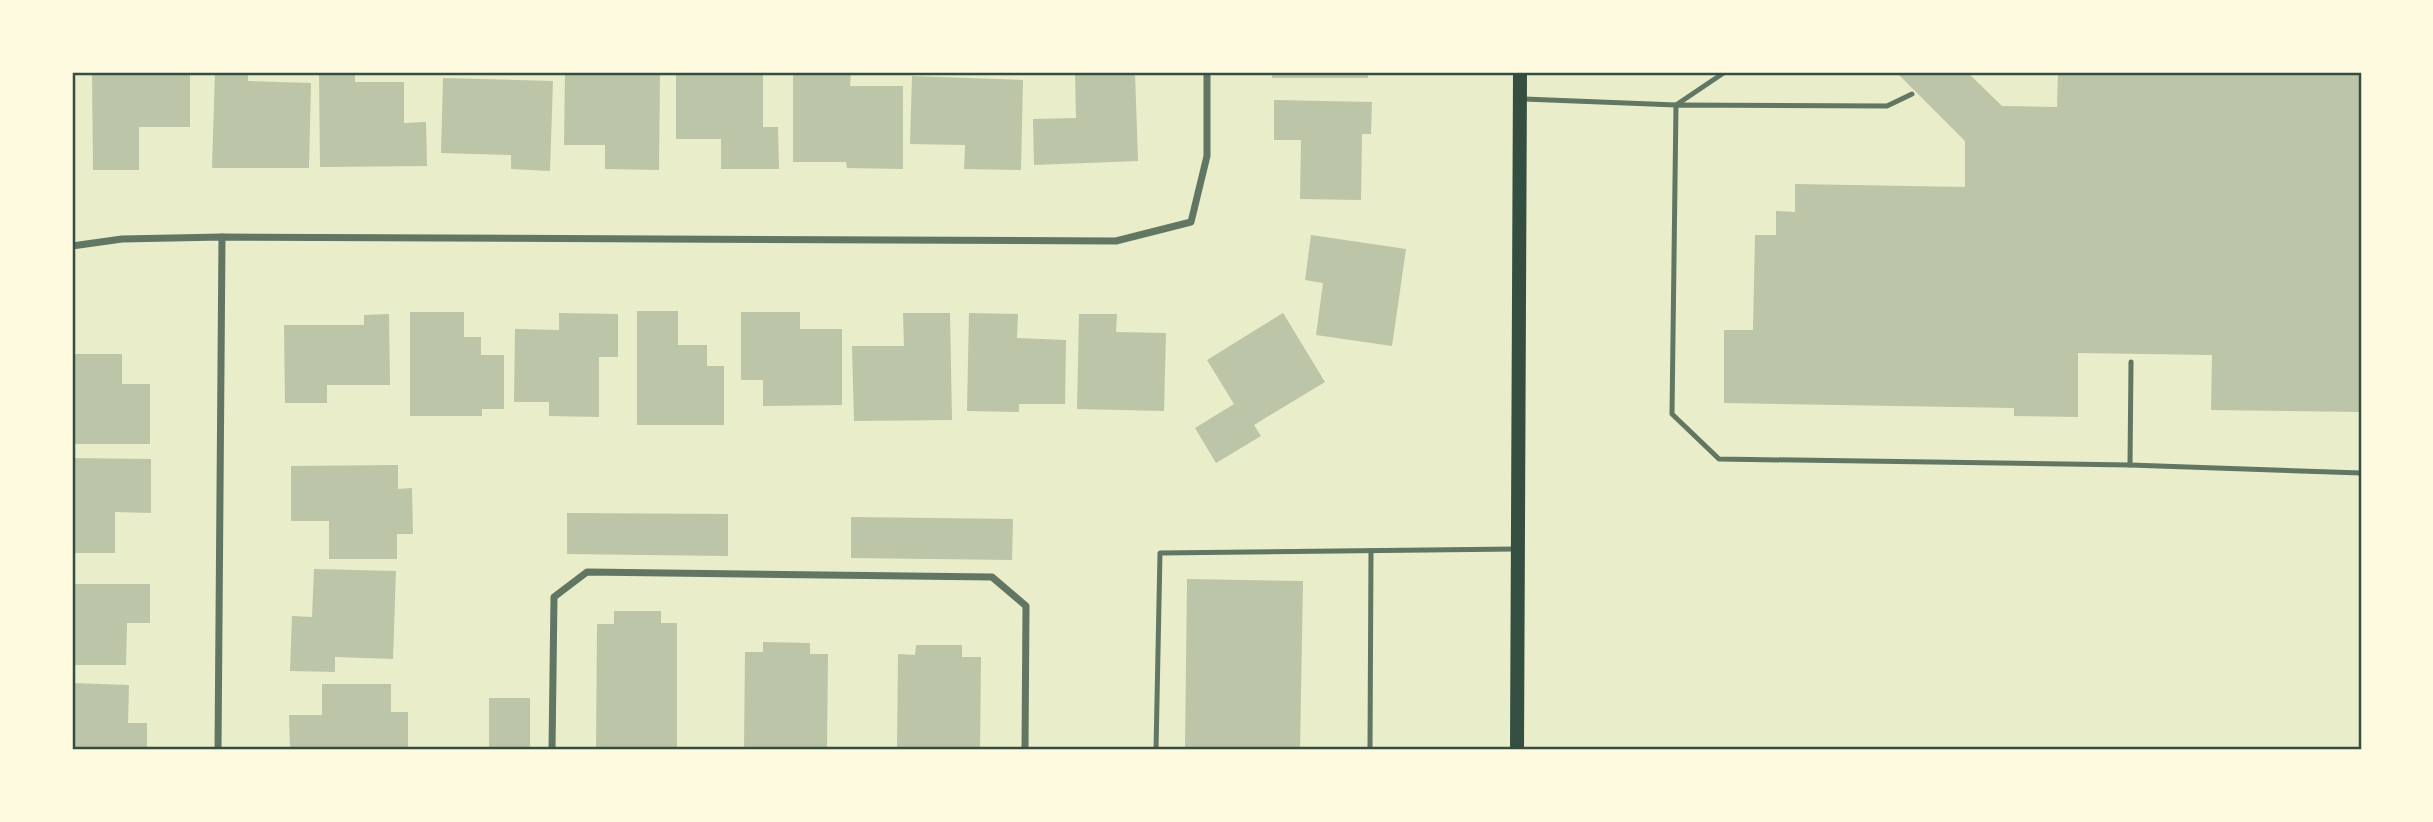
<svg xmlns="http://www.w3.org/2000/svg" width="2433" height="822" viewBox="0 0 2433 822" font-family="Inter,sans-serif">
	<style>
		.building { fill: #bcc5a7 }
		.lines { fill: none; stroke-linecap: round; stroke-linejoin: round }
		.service { stroke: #617663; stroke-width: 5 }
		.minor { stroke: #617663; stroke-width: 7 }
		.secondary { stroke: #344e41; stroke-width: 14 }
		.neatline { fill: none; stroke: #344e41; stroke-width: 2.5 }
	</style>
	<rect width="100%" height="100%" fill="#e9edc9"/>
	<!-- building -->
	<g class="building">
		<path d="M92 72H190V127H139V170H93Z"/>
		<path d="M215 72H248V81L311 83 309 168H212Z"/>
		<path d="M319 72H355V82H404V123L426 122 427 166 320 167Z"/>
		<path d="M565 72H660L659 170 605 169V145H564Z"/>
		<path d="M676 72H763V127H778L779 169H721V139H676Z"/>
		<path d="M793 72H851L850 86H903V169L847 168 846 162H793Z"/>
		<path d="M1075 72H1135L1138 161 1034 165 1033 119 1076 118Z"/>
		<rect x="1272" y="72" width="96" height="6"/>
		<path d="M1896 72H1967L2002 106 2057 107 2058 72H2361V412L2211 410 2212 355 2078 353V417L2014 416V408L1724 403V330H1753L1755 235H1776V211L1795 212V184L1965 187V141Z"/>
		<path d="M912 76 1023 80 1021 170 964 169 965 145 910 144Z"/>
		<path d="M443 78 553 81 550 171 511 169V155L441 153Z"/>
		<path d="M1274 100 1372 102 1371 134H1362L1361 200 1300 199 1301 140H1274Z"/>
		<path d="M1311 235 1406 249 1392 346 1316 335 1323 283 1305 280Z"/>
		<path d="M637 311H678V345H707V366H724V425H637Z"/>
		<path d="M410 312H464V337H481V355H504V409H482V416H410Z"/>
		<path d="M741 312H800V329H842V405L763 406V380H741Z"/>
		<path d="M559 313 618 314V357H599V417L549 416V402H514L515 329 559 330Z"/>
		<path d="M903 313H950L952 420 854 421 852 346H904Z"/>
		<path d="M969 313 1018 314 1017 338 1066 340 1065 404H1019V412L967 411Z"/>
		<path d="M1283 313 1325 382 1254 425 1261 436 1216 463 1195 428 1234 404 1207 360Z"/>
		<path d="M389 314 390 385H327V403H285L284 325H364V315Z"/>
		<path d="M1079 314H1117L1116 332 1166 333 1164 411 1077 409Z"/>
		<path d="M72 354H122V384H150V444H72Z"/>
		<path d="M72 458 151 459V513L115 512V553H72Z"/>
		<path d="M398 465V489L412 488 413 534H397V559H329V521H291V466Z"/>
		<path d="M567 513 728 514V556L567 554Z"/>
		<path d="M851 517 1013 519 1012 560 851 558Z"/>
		<path d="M314 569 396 571 393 659 335 657V672L290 671 292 616 312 617Z"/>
		<path d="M1187 579 1303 581 1300 750H1185Z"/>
		<path d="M72 584H150V623H127L126 665H72Z"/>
		<path d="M614 611H661V623H677V750H596L597 624H614Z"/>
		<path d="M763 642 810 643V654H828L827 749H744L745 652H763Z"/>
		<path d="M916 645H962V657H981L980 750H897L898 654 915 655Z"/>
		<path d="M72 683 129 685 128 723H147V750H72Z"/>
		<path d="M322 684H391V712H408V750H290L289 715H322Z"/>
		<rect x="489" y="698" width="41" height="52"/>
	</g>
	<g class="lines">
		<!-- service -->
		<g class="service">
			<path d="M1912 94 1887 106 1676 105 1672 414 1719 459 2130 465 2361 473"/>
			<path d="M1523 99 1676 105 1725 72"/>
			<path d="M2130 465 2131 362"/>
			<path d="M1156 750 1160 553 1516 549"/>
			<path d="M1370 750 1371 551"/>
		</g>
		<!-- minor -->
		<g class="minor">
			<path d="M72 246 122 239 222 237 1116 241 1191 222 1207 156V72"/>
			<path d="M218 750 222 237"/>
			<path d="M552 750 554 597 587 572 992 577 1026 606 1025 750"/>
		</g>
		<!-- secondary -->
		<path class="secondary" d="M1517 750 1520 72"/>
	</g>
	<!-- border -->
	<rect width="2433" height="822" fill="none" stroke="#fefae0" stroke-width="147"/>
	<rect x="74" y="74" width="2286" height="674" class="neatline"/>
</svg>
